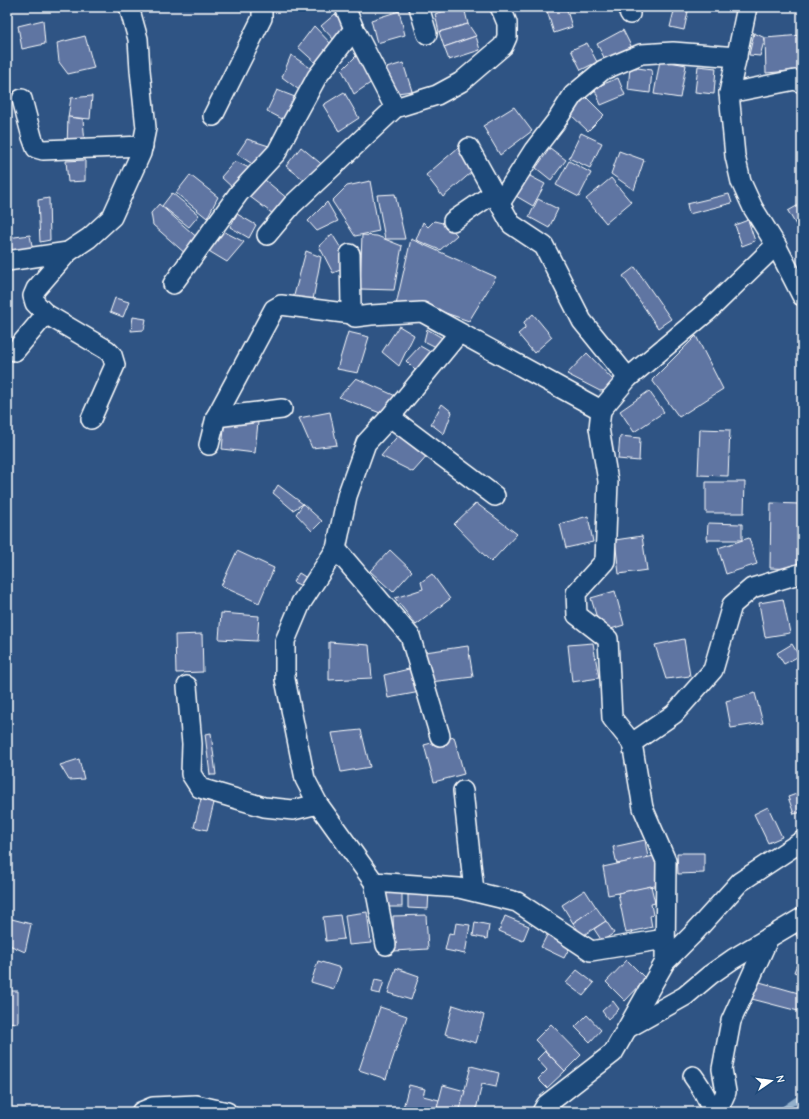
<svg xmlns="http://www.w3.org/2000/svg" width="809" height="1119" viewBox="0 0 809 1119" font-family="'Comic Neue',sans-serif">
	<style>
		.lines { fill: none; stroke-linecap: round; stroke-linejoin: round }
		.stream { stroke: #92afca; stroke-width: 5.5 }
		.building { fill: #5f74a2; stroke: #fff }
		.minor-casing { stroke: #fff; stroke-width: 22 }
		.minor { stroke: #1f4a7a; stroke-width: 19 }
	</style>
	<rect width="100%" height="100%" fill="#2f5484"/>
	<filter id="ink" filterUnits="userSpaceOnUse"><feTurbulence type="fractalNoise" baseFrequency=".025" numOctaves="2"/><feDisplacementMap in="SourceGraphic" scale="8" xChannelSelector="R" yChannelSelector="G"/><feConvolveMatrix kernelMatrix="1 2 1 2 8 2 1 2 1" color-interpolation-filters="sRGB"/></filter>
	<g filter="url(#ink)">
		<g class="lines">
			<!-- stream -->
			<path class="stream" d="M779 1112 802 1096"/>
		</g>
		<!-- building -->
		<g class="building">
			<path d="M456 7H464L468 24 439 32 435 14Z"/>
			<path d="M559 7H566L572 27 554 33 547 11Z"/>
			<path d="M675 7H689L684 30 670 27Z"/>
			<path d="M399 11 405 35 377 43 371 20Z"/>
			<path d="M335 14 348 29 336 42 321 26Z"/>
			<path d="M43 20 45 44 22 49 18 26Z"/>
			<path d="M468 24 476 36 444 47 439 32Z"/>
			<path d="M314 26 334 47 318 65 298 47Z"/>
			<path d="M623 30 632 48 606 61 597 44Z"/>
			<path d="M754 33 765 38 760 56 749 55Z"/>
			<path d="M802 35V70L766 73 765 38Z"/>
			<path d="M85 36 94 68 68 74 59 62 57 43Z"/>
			<path d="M476 36 480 50 449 60 444 47Z"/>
			<path d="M587 43 597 62 581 70 571 50Z"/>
			<path d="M361 51 375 80 354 94 342 70Z"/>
			<path d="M291 55 315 71 303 93 282 77Z"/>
			<path d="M660 60 686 65 680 98 654 94Z"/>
			<path d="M403 63 412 91 390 94 383 69Z"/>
			<path d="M698 66 716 68 714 94 695 92Z"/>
			<path d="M630 67 652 70 650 93 628 90Z"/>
			<path d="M618 78 625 95 601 105 594 88Z"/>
			<path d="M277 90 295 97 286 121 267 111Z"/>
			<path d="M344 92 359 118 339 131 323 105Z"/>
			<path d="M92 96 90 119 68 117 71 98Z"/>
			<path d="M586 97 604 115 588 131 570 114Z"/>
			<path d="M514 107 532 131 500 155 483 126Z"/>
			<path d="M68 117 83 119 85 144 67 146Z"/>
			<path d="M581 133 602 143 590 168 569 158Z"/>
			<path d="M247 139 269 146 257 167 237 154Z"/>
			<path d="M301 147 325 167 312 186 286 166Z"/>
			<path d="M459 147 473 171 443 197 426 175Z"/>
			<path d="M550 148 566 160 551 180 536 168Z"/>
			<path d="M619 151 644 160 634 190 611 174Z"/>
			<path d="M85 160V181L68 182 66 161Z"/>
			<path d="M235 161 251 169 234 189 221 177Z"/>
			<path d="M569 161 591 173 579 197 556 185Z"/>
			<path d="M190 175 218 197 207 218 176 193Z"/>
			<path d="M528 175 545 184 533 206 516 196Z"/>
			<path d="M611 178 631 202 606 223 586 199Z"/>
			<path d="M265 180 288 199 273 214 249 196Z"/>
			<path d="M370 181 379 231 355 236 332 201 347 186Z"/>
			<path d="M172 193 199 215 189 227 162 206Z"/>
			<path d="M395 194 405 239H385L377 195Z"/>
			<path d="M729 194 732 203 689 214 687 204Z"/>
			<path d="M49 198 50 240 40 242 38 200Z"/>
			<path d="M538 199 558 209 549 228 529 217Z"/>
			<path d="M327 202 338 221 317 231 308 221Z"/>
			<path d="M802 203V233L801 234 788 211Z"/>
			<path d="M159 204 200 240 187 255 153 225 151 213Z"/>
			<path d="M237 214 256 225 249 238 230 227Z"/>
			<path d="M748 220 755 241 742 246 735 225Z"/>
			<path d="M434 221 447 224 457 235 440 250 416 240 423 222 428 227Z"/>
			<path d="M221 230 244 242 227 262 207 250Z"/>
			<path d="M332 234 344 253 345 268 333 273 319 246Z"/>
			<path d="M30 235 33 251 7 254V238Z"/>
			<path d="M362 235 377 236 402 246 394 290 360 289Z"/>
			<path d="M411 239 496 277 469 321 425 306 396 305Z"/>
			<path d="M306 251 321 257 312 305 293 299Z"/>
			<path d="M635 267 671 319 658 328 623 276Z"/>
			<path d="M115 298 129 302 123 317 110 312Z"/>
			<path d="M533 314 552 337 534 353 518 334 525 328 524 322Z"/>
			<path d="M133 317 146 319 144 330 131 331Z"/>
			<path d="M399 326 414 335 399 366 382 352Z"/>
			<path d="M427 329 444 339 440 349 424 341Z"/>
			<path d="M348 332 369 337 358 373 337 369Z"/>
			<path d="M696 336 723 389 679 417 652 380Z"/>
			<path d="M420 346 434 354 421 376 406 361Z"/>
			<path d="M587 353 616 383 610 390 600 391 567 374Z"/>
			<path d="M356 378 400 398 388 416 339 397Z"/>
			<path d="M649 391 664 412 634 432 620 411Z"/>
			<path d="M442 404 452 412 444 434 431 424Z"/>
			<path d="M330 412 337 445 312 448 299 418Z"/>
			<path d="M225 419 258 422 255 453 222 449Z"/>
			<path d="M700 429 730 430 728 476 698 475Z"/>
			<path d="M400 433 429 454 413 472 381 456Z"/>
			<path d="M620 436 640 438 639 461 618 459Z"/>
			<path d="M706 482H745L744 513H706Z"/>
			<path d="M278 485 303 504 293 510 273 493Z"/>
			<path d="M476 503 517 534 491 562 454 524Z"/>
			<path d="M771 503 799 504 798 569 770 568Z"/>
			<path d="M303 504 322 521 312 531 296 514Z"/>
			<path d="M588 516 593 542 566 548 560 524Z"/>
			<path d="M708 523 742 524V540H707Z"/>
			<path d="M642 536 647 570 619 574 615 540Z"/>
			<path d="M749 538 757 564 726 574 718 548Z"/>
			<path d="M390 550 412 571 393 592 370 571Z"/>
			<path d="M237 551 274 568 259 603 221 586Z"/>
			<path d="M299 573 307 578 302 586 293 582Z"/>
			<path d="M432 574 450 599 416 625 395 598 423 589 421 582Z"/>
			<path d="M615 591 624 625 601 632 591 598Z"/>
			<path d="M783 599 790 633 765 637 759 603Z"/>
			<path d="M221 613 259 616 257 641 219 639Z"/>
			<path d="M202 634 203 672 176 673 175 635Z"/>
			<path d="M684 639 690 676 666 679 655 645Z"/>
			<path d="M329 642 369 645 372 678 329 680Z"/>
			<path d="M593 643 599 678 572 682 568 645Z"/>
			<path d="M792 644 799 656 784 664 777 653Z"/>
			<path d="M468 646 473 677 430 682 425 652Z"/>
			<path d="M413 668 420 692 388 698 384 675Z"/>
			<path d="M755 693 763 723 731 728 726 701Z"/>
			<path d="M361 730 370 767 341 772 332 733Z"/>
			<path d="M211 733 216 775H210L205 734Z"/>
			<path d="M454 737 464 774 434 782 424 745Z"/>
			<path d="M79 759 84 779 69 780 60 765Z"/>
			<path d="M802 792V812L794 814 788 797Z"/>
			<path d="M201 799 214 803 207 830 194 827Z"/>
			<path d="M768 807 782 837 768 843 754 814Z"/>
			<path d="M645 840 648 858 617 864 613 847Z"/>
			<path d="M677 853H704V873L678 874Z"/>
			<path d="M654 856 660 885 608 895 603 867Z"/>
			<path d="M651 886 655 903 651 904 653 915 650 916 652 927 626 933 618 893Z"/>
			<path d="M408 889 429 890 428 909 408 908Z"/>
			<rect x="385" y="890" width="17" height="17"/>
			<path d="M585 890 596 907 573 923 562 905Z"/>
			<path d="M596 907 606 921 582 936 573 923Z"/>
			<path d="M367 912 371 943 349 945 345 915Z"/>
			<path d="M340 915 344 939 326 941 323 917Z"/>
			<path d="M426 915 428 949 394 951 393 916Z"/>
			<path d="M505 916 529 926 523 941 499 931Z"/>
			<path d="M8 918 31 924 25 952 7 944V923Z"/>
			<path d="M802 920V944L791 927Z"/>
			<path d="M606 921 614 933 602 941 594 929Z"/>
			<path d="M475 922 489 925 487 939 473 936Z"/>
			<path d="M456 923 470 925 465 954 445 950 449 933 454 934Z"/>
			<path d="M548 933 571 945 564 958 541 947Z"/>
			<path d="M800 956 802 957V975L794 972Z"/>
			<path d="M627 960 646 979 625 1001 606 982Z"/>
			<path d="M318 961 341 968 334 989 311 982Z"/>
			<path d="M396 968 419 976 411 1000 388 993Z"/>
			<path d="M577 970 594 983 583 996 566 983Z"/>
			<path d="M375 979 384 981 380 994 372 992Z"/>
			<path d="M756 981 802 994V1012L748 998Z"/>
			<path d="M7 991H18V1023L7 1022Z"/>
			<path d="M613 1001 619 1009 608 1019 602 1011Z"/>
			<path d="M453 1005 484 1015 476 1043 445 1034Z"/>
			<path d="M380 1007 407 1016 386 1079 359 1070Z"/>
			<path d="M587 1015 601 1030 590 1042 575 1027Z"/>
			<path d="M551 1024 581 1055 565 1071 535 1040Z"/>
			<path d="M545 1051 565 1071 547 1088 538 1079 547 1070 537 1059Z"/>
			<path d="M471 1066 499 1073 496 1087 482 1084 476 1110 483 1112H459Z"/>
			<path d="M409 1085 425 1089 423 1096 439 1100 436 1112H402Z"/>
			<path d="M443 1085 465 1091 459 1112H436Z"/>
		</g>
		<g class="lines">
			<!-- minor casing -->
			<g class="minor-casing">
				<g id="minor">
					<path d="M419 7 427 34"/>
					<path d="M627 7 630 14"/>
					<path d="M747 7 729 93 735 156 741 182 753 208 776 245 802 296"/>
					<path d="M354 29 395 108"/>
					<path d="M729 93 795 80 802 83"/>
					<path d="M22 99 32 137 36 148 43 150 143 146"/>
					<path d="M213 116 262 18V7"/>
					<path d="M469 148 511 224 544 246 582 321 628 378"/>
					<path d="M500 203 534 150 557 120 573 95 603 70 641 54 673 52 737 57"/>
					<path d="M453 221 494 193"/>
					<path d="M267 235 292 205 395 108 437 95 461 82 503 46 507 37V23L502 11 500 7"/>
					<path d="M68 252 36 289 33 296 35 303 46 314 107 350 112 355 115 365 91 419"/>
					<path d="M350 254 351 307 352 314 355 317 371 315 422 312 601 410"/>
					<path d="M7 261 68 252 89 238 112 217 141 153 146 128 140 70 138 39 129 7"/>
					<path d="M173 284 239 193 277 152 292 123 317 77 354 29 345 7"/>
					<path d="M459 333 390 417 366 443 347 496 336 549 301 603 285 641V679L305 779 318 804 374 882 459 888 517 902 591 951 665 939"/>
					<path d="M15 351 46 314"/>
					<path d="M216 417 274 309 281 305 352 314"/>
					<path d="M390 417 495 496"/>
					<path d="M209 445 216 417 282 409"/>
					<path d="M336 549 410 636 440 736"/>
					<path d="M187 686 192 744 191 774 200 788 264 807 293 810 318 804"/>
					<path d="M632 743 612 718 608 639 577 615 576 593 605 561 608 481 599 428 601 410 628 378 708 311 776 245"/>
					<path d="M463 791 474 891"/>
					<path d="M374 882 386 945"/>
					<path d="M665 962 666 861 643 808 632 743 674 714 713 670 732 605 752 588 802 573"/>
					<path d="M628 1028 685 996 710 975 733 959 802 918"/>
					<path d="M693 1076C701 1087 709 1099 711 1112"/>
					<path d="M141 1112 153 1107 196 1105 227 1112"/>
					<path d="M542 1112 546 1105 613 1053 665 962 692 935 740 882 802 841"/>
					<path d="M717 1112 726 1092 722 1069 731 1021 769 937"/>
				</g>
			</g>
			<!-- minor -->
			<use href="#minor" class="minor"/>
		</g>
	</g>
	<!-- margin -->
	<rect width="809" height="1119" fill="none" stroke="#1f4a7a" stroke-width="24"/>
	<rect x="12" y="12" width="785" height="1095" fill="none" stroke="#fff" stroke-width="1.5" filter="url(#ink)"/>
	<!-- north arrow -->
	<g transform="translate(771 1081) rotate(77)" stroke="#1f4a7a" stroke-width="3" paint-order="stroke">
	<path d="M0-3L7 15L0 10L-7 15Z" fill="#ffffff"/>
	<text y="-6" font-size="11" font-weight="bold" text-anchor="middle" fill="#ffffff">N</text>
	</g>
</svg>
